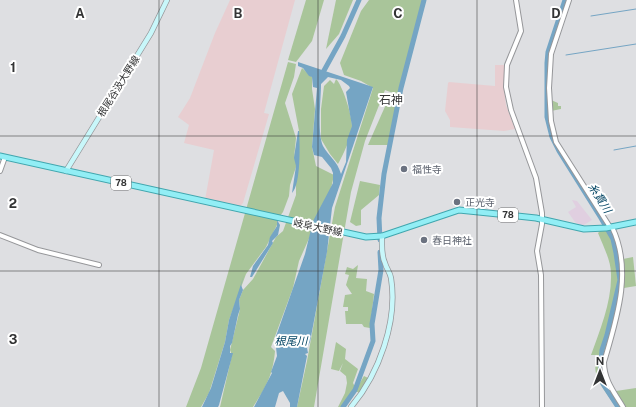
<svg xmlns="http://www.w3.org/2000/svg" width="636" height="407" viewBox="0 0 636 407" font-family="'Public Sans','Noto Sans JP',sans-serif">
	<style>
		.industrial { fill: #e8ced1 }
		.education { fill: #e0cfe0 }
		.green { fill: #a9c59a }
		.water { fill: #75a5c4; fill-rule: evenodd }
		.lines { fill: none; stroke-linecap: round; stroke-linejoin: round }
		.stream { stroke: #75a5c4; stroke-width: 1 }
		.river { stroke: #75a5c4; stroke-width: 5 }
		.tertiary-casing { stroke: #96979a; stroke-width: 6 }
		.secondary-casing { stroke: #96979a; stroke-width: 6 }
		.primary-casing { stroke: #41a6ae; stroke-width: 7 }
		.tertiary { stroke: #fff; stroke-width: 4 }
		.secondary { stroke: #c8f7fa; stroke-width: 4.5 }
		.primary { stroke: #92eef5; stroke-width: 5 }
		.grid { fill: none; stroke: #333435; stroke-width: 1; stroke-opacity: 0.55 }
		.worship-dot { fill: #6b7280; stroke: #fff; stroke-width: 1.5 }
		.labels { text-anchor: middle; stroke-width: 4; stroke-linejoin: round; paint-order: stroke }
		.shield { fill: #fff; stroke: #707172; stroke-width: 1 }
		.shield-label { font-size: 9px; font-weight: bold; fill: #333435 }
		.street-label { font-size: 10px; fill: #333435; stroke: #fff }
		.worship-label { font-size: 10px; fill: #5b616d; stroke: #fff; text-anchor: start }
		.water-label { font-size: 11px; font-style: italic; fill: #024463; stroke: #fff }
		.quarter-label { font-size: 12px; fill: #343537; stroke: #fff }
		.grid-label { font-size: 13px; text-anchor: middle; font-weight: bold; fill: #333435; stroke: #fff; stroke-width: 4; stroke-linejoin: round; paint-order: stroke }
	</style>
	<rect width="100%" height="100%" fill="#dedfe2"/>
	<!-- industrial -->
	<g class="industrial">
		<path d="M230 0H295L264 113 269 114 243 203 239 207 205 200 214 150 184 143 189 125 178 117 190 98 215 33Z"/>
		<path d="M495 65H504V88L506 105 515 129 504 131 450 127V120L445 111 448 83 449 82 495 86Z"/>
	</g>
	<!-- education -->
	<path class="education" d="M572 200 577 201 592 220 582 226 575 222 568 212 576 207Z"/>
	<!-- green -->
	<g class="green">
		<path d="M306 0H324L312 41 296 62 288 60Z"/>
		<path d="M336 0H353L339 34 326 49Z"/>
		<path d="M369 0H423L398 95 385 90 365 141 351 192 314 407H297L307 361 335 207 373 88 361 81 344 75 340 63 361 11Z"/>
		<path d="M288 62 296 64 294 77 285 103 296 138 294 158 299 131 292 94 302 68 312 77V89L315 109 312 147 316 166 334 175 331 189 299 261 293 288 271 347 275 351C273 375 266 387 253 407H220L232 355 230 350 240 309 239 300 243 290 253 279 276 237 283 231 296 195V167L290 185 289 196 283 212 277 220V225L266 247 246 274 229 320 225 342 209 393 201 407H186L201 368Z"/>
		<path d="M336 79C343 86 352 116 352 126 352 136 343 155 338 164L330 154 321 139V109L324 86 330 80 334 84Z"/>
		<path d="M391 93 399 97 390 145H368Z"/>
		<path d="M551 100 558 103V106H561V109L551 111Z"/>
		<path d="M360 181 380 185 379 195 361 210V225L356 226 350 222Z"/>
		<path d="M594 194H606L608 201 599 204Z"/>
		<path d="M601 230 610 231C632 273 612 319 602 362 603 380 611 392 621 407H616C607 393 587 373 599 355H591C600 330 612 301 611 274 611 260 603 246 598 233Z"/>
		<path d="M633 257 636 286 624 288 623 259Z"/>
		<path d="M358 265 356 278 367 279 366 291 374 294 370 328 364 327 362 324H346L345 311H348V307H343L345 295 352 294 346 285 349 275 345 274 347 267 353 269Z"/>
		<path d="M336 342 346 349 345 359 358 369 353 383 355 387 343 407H338L345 393 347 383 346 376 340 371 343 363 339 371 331 369Z"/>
		<path d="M364 376 368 378 360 393 355 391Z"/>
		<path d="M636 388V407H626L616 391Z"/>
	</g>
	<!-- water -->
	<g class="water">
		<path d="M298 62 373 87 332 208 327 252 310 342 307 348 308 353 305 354 307 356 297 407H290V403L283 391 279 393 275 407H254L272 373 271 372 277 356 275 339 305 254 313 221 333 183V173L331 168 322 157 314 155 312 147 317 88 313 87 312 77 309 76 303 68 298 66ZM328 77 341 80 349 86 350 88 346 92 352 126 347 140 346 162 341 174C337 160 329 157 323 146 317 133 321 99 321 84Z"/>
		<path d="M298 131H299C300 143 301 185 292 193L296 166 294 158Z"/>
		<path d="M277 220 280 225 278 235 272 241 273 243 252 277H250L253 266 268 245 270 237 277 226Z"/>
		<path d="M244 275 241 285 243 290 239 300 240 309 238 315 232 343 230 346V353H233L219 405 218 407H202L211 388 225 342 229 320Z"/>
	</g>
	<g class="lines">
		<!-- stream -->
		<g class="stream">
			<path d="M591 16 636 9"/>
			<path d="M566 55 636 44"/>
			<path d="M614 150 636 146"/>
		</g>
		<!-- river -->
		<g class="river">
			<path d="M565 0 548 52 547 63V117L552 137 559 151 601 218 613 239 616 253 620 280 607 335 602 350 600 375 603 384 618 407"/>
			<path d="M321 76 343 36 359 0"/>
			<path d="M380 240 379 218 384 174 401 88 424 0"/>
			<path d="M343 407 355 390 373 341 372 324 381 270 380 252"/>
		</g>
		<!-- tertiary casing -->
		<g class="tertiary-casing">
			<g id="tertiary">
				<path d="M516 0 521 31 507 65 506 87 511 110 536 178 542 213V224L537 251 541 275 542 407"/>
				<path d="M569 0 551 54 549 88 551 121 556 142 610 227"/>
				<path d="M0 171 5 157"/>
				<path d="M612 227C633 270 617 318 604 362 604 380 614 392 623 407"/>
				<path d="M0 235 38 250 99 265"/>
			</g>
		</g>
		<!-- secondary casing -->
		<g class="secondary-casing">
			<g id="secondary">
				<path d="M66 171 151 33 167 0"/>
				<path d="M351 407C379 374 398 321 391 278 390 272 386 268 385 263 381 255 382 245 382 236"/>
			</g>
		</g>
		<!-- primary casing -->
		<g class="primary-casing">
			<path id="primary" d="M0 156 366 237 382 236 459 210 536 218 584 229 606 228 636 222"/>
		</g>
		<!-- tertiary -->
		<use href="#tertiary" class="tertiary"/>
		<!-- secondary -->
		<use href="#secondary" class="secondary"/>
		<!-- primary -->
		<use href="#primary" class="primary"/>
	</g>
	<!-- grid -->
	<path class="grid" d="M159 0V407M318 0V407M477 0V407M0 136H636M0 271H636"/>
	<!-- markers -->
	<g class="worship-dot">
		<circle cx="404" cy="169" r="4"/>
		<circle cx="457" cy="202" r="4"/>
		<circle cx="424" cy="240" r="4"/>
	</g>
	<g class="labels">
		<!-- shield labels -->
		<g class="shield">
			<rect x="111" y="176" width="20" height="14" rx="3"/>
			<rect x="498" y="208" width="20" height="14" rx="3"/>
		</g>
		<g class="shield-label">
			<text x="121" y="186">78</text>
			<text x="508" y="218">78</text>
		</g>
		<!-- street labels -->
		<g class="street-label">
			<text transform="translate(118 86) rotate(-58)" y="4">根尾谷汲大野線</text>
			<text transform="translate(318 227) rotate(12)" y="4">岐阜大野線</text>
		</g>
		<!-- worship labels -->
		<g class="worship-label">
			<text x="412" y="173">福性寺</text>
			<text x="465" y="206">正光寺</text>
			<text x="432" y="244">春日神社</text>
		</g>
		<!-- water labels -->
		<g class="water-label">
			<text transform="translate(600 198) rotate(58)" y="4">糸貫川</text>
			<text x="291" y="345">根尾川</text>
		</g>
		<!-- quarter labels -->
		<g class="quarter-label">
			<text x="391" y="104">石神</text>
		</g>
	</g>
	<g class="grid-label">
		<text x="80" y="18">A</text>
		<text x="238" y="18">B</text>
		<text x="398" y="18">C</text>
		<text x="556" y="18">D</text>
		<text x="13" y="72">1</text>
		<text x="13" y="208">2</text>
		<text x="13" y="344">3</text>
	</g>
	<!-- north arrow -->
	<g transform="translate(600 371)" stroke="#ffffff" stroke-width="3" paint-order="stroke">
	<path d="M0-3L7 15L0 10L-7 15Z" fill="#333435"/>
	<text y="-6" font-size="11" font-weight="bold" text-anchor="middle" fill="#333435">N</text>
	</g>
</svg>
